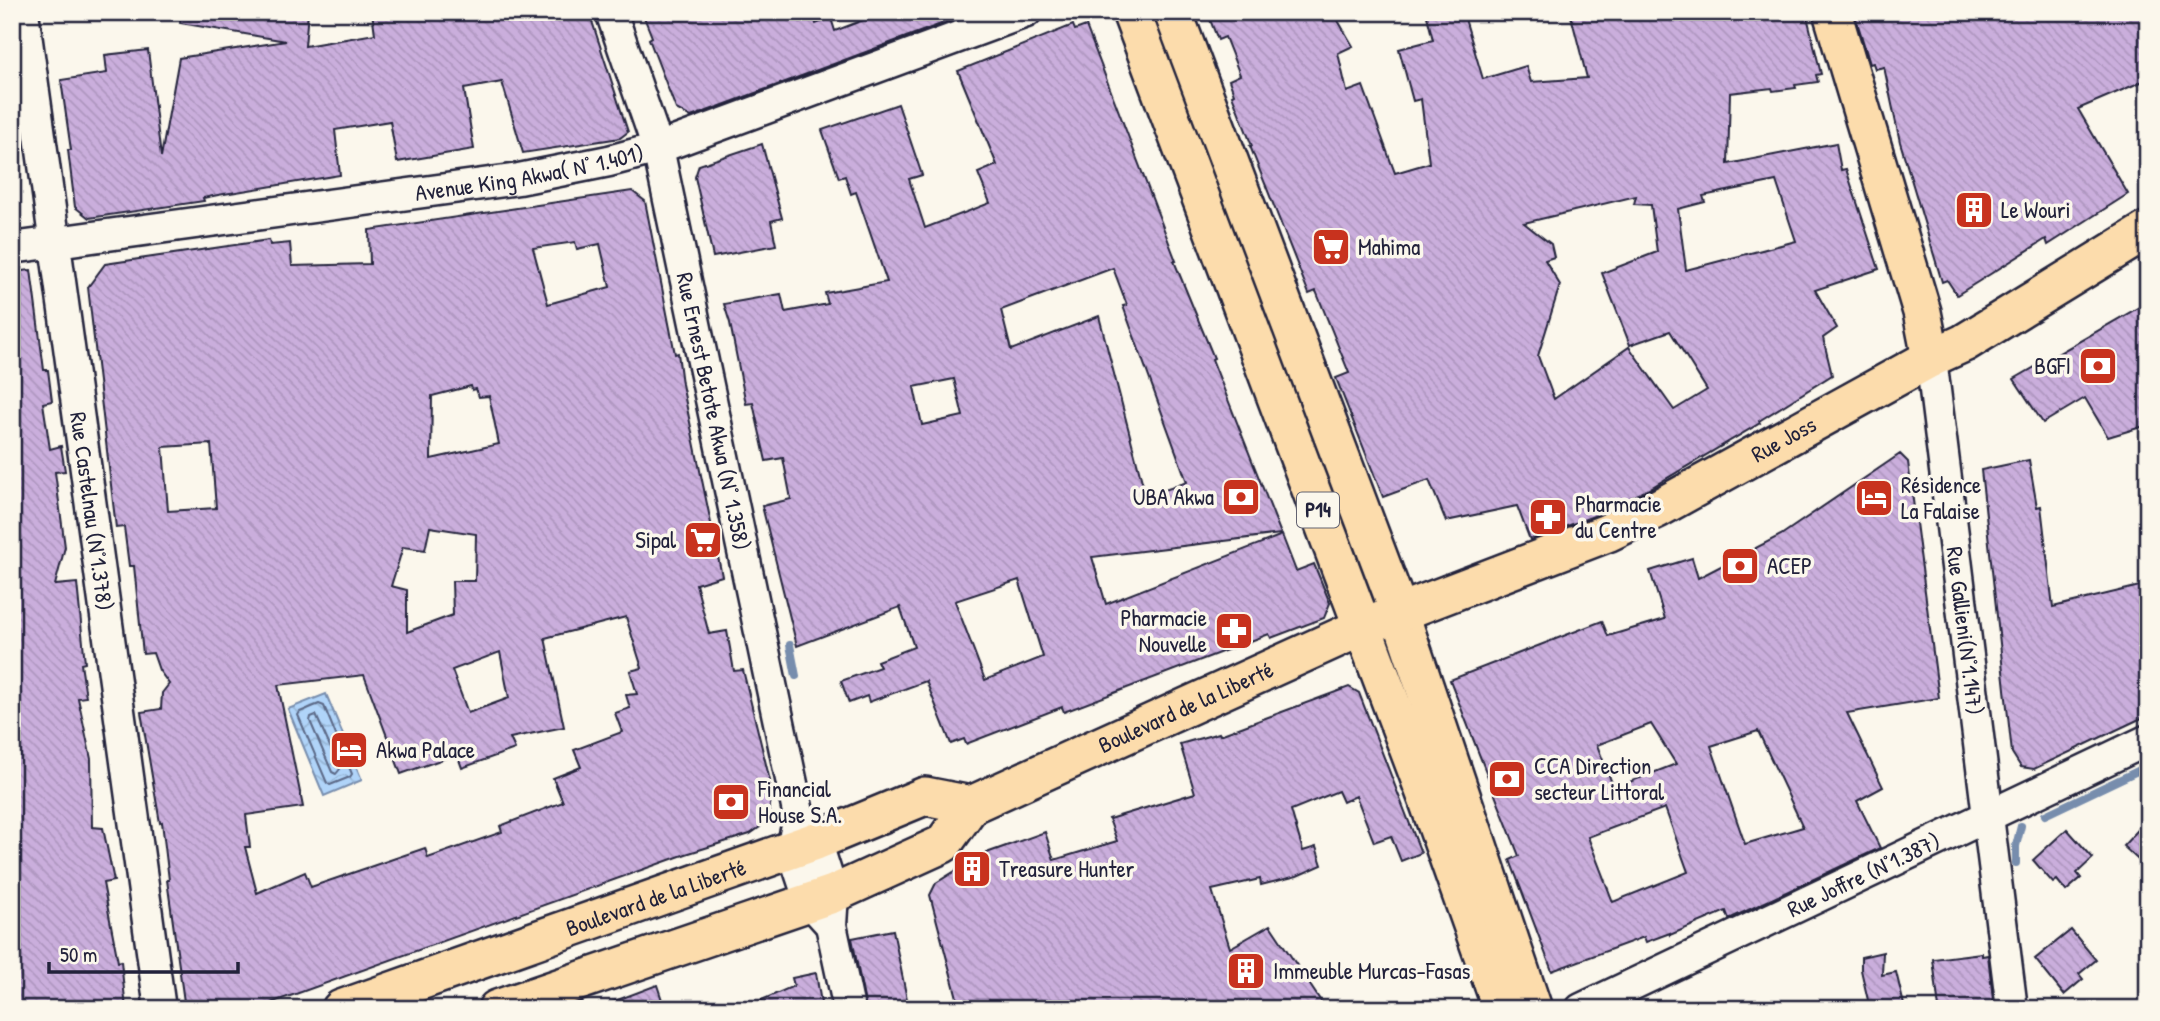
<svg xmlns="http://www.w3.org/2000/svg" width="2160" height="1021" viewBox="0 0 2160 1021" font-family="'Patrick Hand',sans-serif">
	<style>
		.water { fill: url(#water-waves); stroke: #778dad; stroke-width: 2 }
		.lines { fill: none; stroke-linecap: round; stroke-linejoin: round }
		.shore { stroke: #5b6987; stroke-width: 2 }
		.stream { stroke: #778dad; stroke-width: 8 }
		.building { fill: url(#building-back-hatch); stroke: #22223b; stroke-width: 2; fill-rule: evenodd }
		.minor-casing { stroke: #22223b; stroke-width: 35 }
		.major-casing { stroke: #22223b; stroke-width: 42 }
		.minor { stroke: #fbf7ec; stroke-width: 30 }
		.major { stroke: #fcdcac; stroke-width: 37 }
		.labels { text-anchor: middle; stroke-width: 7; stroke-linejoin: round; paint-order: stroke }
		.shield { fill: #fbf7ec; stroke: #636270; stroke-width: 2 }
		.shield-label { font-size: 21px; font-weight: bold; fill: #22223b }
		.street-label { font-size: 23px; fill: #22223b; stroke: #fbf7ec }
		.poi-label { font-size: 23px; fill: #22223b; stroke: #fbf7ec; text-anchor: start }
	</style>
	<defs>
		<pattern id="water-waves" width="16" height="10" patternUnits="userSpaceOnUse" patternTransform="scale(1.75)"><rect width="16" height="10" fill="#b0d4f9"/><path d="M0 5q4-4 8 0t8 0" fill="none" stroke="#97b6d6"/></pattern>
		<pattern id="building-back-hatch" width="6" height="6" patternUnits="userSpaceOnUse" patternTransform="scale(1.75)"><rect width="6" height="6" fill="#caaedc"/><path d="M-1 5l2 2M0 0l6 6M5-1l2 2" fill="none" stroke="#ad95be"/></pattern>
	</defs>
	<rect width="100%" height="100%" fill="#fbf7ec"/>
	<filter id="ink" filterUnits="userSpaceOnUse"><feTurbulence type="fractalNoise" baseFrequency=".0143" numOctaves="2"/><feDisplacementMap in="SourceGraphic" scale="14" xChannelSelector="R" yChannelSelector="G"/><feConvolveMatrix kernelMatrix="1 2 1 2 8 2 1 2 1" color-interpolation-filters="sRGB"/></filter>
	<g filter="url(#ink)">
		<!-- water -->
		<path class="water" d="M326 694 362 780 324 796 288 709Z"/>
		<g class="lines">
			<!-- shore -->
			<g class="shore">
				<path d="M319 704 324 706 352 774 350 777 330 785 327 783 298 715 300 712Z"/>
				<path d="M316 715 340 769 336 774 332 772 310 721 311 717Z"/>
			</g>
			<!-- stream -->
			<g class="stream">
				<path d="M790 645 796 676"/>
				<path d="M2045 815 2148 766"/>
				<path d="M2016 863V846L2021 826"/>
			</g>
		</g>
		<!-- building -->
		<g class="building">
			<path d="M181 12H308L305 46 375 34 372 12H589L628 132 620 138 523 153 502 82 464 89 474 149 397 162 390 121 335 130 340 175 218 195 203 198 204 201 89 218 75 207 68 150H71L61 80 107 73 105 55 148 50 161 157 179 58 286 41 180 23Z"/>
			<path d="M642 12H813L816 24 831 18 835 31 871 17 870 12 968 14 691 117 676 109 649 39 652 37Z"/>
			<path d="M1207 12H1333L1353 46 1338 53 1347 92 1363 86 1395 173 1429 163 1421 99 1413 101 1399 49 1433 40 1426 12H1463L1483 79 1526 66 1531 82 1587 78 1570 12H1806L1821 74 1816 75 1818 82 1795 85 1796 88 1773 91 1772 88 1730 93 1728 164 1836 143 1841 170 1846 169 1879 269 1815 290 1837 328 1823 338 1832 375 1759 421 1760 423 1647 490 1599 514 1530 540 1517 506 1446 521 1429 480 1383 497 1336 378 1349 373 1316 291 1309 294 1250 146H1252L1232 95 1234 94 1229 80 1240 75 1225 37 1218 40ZM1776 181 1796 241 1686 270 1678 209 1705 202 1703 196ZM1636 196 1634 204 1651 205 1657 252 1602 273 1630 345 1670 331 1707 390 1674 410 1629 347 1554 399 1538 356 1560 285 1545 260 1554 257 1551 244 1524 223Z"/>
			<path d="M1854 12H2148V79L2078 109 2128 194 2048 245 2046 239 1957 295 1947 280 1942 282 1900 142 1884 67 1875 69 1873 63 1870 64Z"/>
			<path d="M1073 25 1075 30 1086 26 1176 261H1174L1214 358 1212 359 1281 534 1092 557 1106 604 1282 535 1296 571 1314 564 1330 603 1324 618 1271 638 1269 634 1064 712 1062 707 966 744 964 739 951 744 926 681 869 702 867 696 849 703 841 681 880 667 877 661 914 647 900 607 797 646 762 506 791 499 783 458 766 461 753 403 746 404 730 323 724 304 781 294 785 312 828 304 825 293 887 282 856 192 851 194 845 176 839 178 822 130 898 104 922 175 909 179 925 228 990 203 978 173 997 165 958 71ZM1113 268 1127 305 1123 306 1187 482 1146 497 1099 316 1011 350 1001 310ZM954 379 963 416 922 425 914 387ZM1019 580 1043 657 985 680 955 601Z"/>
			<path d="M762 144 782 218 771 221 776 245 713 257 695 177 699 165Z"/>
			<path d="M632 191 645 201 675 354 678 353 682 384 722 576 696 584 709 634 727 631 734 671 743 670 772 789 769 814 760 827 750 834 686 854 254 1009H185L167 880H169L162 822 160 823 141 712 161 709 162 693 169 684 159 670 153 653 143 654 134 566H129L124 527 116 528 88 287 105 264 269 240 270 245 290 243 292 266 370 264 369 230ZM575 242 577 249 600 244 610 287 548 304 533 248ZM471 386 472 390 476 389 479 397 489 396 499 444 431 459 432 396ZM211 444 216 508 168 511 163 447ZM430 527 476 534 475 581H452L453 615 407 632V590L391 586 403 547 425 550ZM626 617 642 668 630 671 637 694 626 695 630 708 615 713 622 732 574 750 581 767 553 778 563 802 500 826 502 832 428 858 425 848 311 887 305 872 257 893 245 847H250L246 815 303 807 278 685 364 675 401 774 457 754 462 768 515 749 510 738 564 727 545 638ZM500 652 509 698 468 713 452 670Z"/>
			<path d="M31 270 44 370H48L52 401 43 403 50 449 61 446 65 471 55 472 65 547 55 585 77 583 85 663 81 664 86 697 78 698 91 759 92 827 103 828 114 881 103 883 118 962 121 961 126 1009H12V272Z"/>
			<path d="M2148 302V425L2108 437 2085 398 2043 423 2014 379Z"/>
			<path d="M1900 454 1908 462 1939 698 1847 713 1883 787 1857 801 1880 848 1729 919 1726 911 1670 935V933L1646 942 1644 937 1552 971 1510 860 1519 856 1450 680 1602 621 1608 636 1665 619 1650 571 1692 558 1698 578 1781 535ZM1651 724 1676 764 1614 788 1597 745ZM1758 731 1803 827 1745 844 1711 746ZM1665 808 1688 872 1613 902 1588 837Z"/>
			<path d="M2029 460 2037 507 2041 506 2053 607 2148 584V715L2034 769 2021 767 2012 753 1981 470Z"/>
			<path d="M1349 687 1359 693 1421 853 1401 861 1391 836 1374 842 1356 796 1343 802 1338 791 1291 810 1303 851 1316 847 1322 865 1297 876 1261 885 1260 879 1212 890 1230 948 1270 925 1326 1009H960L930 895 936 883 981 855 1045 832 1054 860 1117 841 1109 819 1195 793 1180 744 1219 733 1220 735Z"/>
			<path d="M2148 819V869L2123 846Z"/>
			<path d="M2067 829 2093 858 2077 873 2081 878 2066 891 2057 880 2053 883 2033 860Z"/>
			<path d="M893 930 909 1009H866L852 938Z"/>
			<path d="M2071 930 2096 960 2079 974 2083 979 2064 995 2035 959Z"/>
			<path d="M1883 952 1882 975 1896 972 1905 1009H1870L1861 970V957Z"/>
			<path d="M1982 953V956L1988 955 1994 1009H1939L1933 959Z"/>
			<path d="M816 973 822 1009H741L794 986 792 978Z"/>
			<path d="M657 985 665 1009H599V1007Z"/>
		</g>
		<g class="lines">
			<!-- minor casing -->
			<g class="minor-casing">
				<g id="minor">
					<path id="s1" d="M23 12 160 1009"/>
					<path id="s2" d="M611 12 658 148 799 817 792 848 810 902 831 925"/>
					<path id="s3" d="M12 248 519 179 609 161 658 148 1026 12"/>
					<path id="s4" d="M1931 358 2012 1009"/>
					<path d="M803 822 816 841 833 894 831 925 849 1009"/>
					<path id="s5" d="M1581 1009 2148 740"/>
				</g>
			</g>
			<!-- major casing -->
			<g class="major-casing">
				<g id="major">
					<path d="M1131 12 1427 798 1502 1009"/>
					<path d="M1173 12 1400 614 1533 1009"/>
					<path d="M1832 12 1922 312 1931 358"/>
					<path id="s6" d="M341 1009 816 841 925 796 971 805"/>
					<path id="s7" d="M497 1009 833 894 943 844 971 805 1362 627 1607 533 1657 509 1931 358 1964 343 2148 230"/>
				</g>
			</g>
			<!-- minor -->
			<use href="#minor" class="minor"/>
			<!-- major -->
			<use href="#major" class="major"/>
		</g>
	</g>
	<!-- icons -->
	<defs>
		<g id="building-square" transform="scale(2.0125)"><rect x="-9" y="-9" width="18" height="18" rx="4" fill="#c8321e" stroke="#fbf7ec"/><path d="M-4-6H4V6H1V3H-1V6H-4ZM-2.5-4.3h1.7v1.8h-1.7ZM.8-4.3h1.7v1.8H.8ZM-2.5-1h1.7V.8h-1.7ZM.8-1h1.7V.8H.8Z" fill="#fff"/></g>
		<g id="supermarket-square" transform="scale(2.0125)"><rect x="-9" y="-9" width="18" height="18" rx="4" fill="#c8321e" stroke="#fbf7ec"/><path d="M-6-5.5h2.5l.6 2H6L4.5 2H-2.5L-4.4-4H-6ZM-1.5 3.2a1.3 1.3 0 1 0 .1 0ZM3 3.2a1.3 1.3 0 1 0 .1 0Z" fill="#fff"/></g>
		<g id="bank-square" transform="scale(2.0125)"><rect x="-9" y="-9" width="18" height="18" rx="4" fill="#c8321e" stroke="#fbf7ec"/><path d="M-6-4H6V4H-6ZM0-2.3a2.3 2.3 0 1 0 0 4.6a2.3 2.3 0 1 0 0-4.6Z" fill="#fff"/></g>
		<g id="hotel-square" transform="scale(2.0125)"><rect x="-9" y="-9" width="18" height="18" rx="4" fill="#c8321e" stroke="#fbf7ec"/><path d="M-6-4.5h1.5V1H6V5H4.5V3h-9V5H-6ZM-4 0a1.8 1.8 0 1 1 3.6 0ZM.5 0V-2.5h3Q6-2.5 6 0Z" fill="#fff"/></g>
		<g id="pharmacy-square" transform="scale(2.0125)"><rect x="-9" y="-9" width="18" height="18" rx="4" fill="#c8321e" stroke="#fbf7ec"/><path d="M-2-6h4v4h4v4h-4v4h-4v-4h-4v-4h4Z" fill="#fff"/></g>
	</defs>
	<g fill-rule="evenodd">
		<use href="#building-square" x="1974" y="210"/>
		<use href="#supermarket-square" x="1331" y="247"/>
		<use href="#bank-square" x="2098" y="366"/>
		<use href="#bank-square" x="1241" y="497"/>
		<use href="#hotel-square" x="1874" y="498"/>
		<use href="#pharmacy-square" x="1548" y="517"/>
		<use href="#supermarket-square" x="703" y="540"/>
		<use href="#bank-square" x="1740" y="566"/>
		<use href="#pharmacy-square" x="1234" y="631"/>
		<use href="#hotel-square" x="349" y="750"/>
		<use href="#bank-square" x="1507" y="779"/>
		<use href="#bank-square" x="731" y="802"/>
		<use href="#building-square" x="972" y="869"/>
		<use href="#building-square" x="1246" y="971"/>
	</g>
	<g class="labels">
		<!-- shield labels -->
		<rect class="shield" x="1297" y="492.5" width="42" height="35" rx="5"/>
		<g class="shield-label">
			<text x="1318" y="517">P14</text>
		</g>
		<!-- street labels -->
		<g class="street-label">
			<text dy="8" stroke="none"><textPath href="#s3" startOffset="523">Avenue King Akwa( N° 1.401)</textPath></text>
			<text dy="8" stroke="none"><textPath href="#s2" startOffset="413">Rue Ernest Betote Akwa (N° 1.358)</textPath></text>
			<text dy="8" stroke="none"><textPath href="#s7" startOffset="1416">Rue Joss</textPath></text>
			<text dy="8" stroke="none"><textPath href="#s1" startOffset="504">Rue Castelnau (N°1.378)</textPath></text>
			<text dy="8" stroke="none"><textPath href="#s4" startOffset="275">Rue Gallieni(N°1.147)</textPath></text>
			<text dy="8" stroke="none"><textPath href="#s7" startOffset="760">Boulevard de la Liberté</textPath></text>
			<text dy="8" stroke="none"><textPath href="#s5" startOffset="313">Rue Joffre (N°1.387)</textPath></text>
			<text dy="8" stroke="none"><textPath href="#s6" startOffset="334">Boulevard de la Liberté</textPath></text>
		</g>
		<!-- poi labels -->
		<g class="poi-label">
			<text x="2001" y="218">Le Wouri</text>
			<text x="1358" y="255">Mahima</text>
			<text x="2071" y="374" text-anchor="end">BGFI</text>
			<text x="1901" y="493">Résidence<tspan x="1901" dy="26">La Falaise</tspan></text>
			<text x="1214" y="505" text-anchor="end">UBA Akwa</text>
			<text x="1575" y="512">Pharmacie<tspan x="1575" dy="26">du Centre</tspan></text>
			<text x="676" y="548" text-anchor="end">Sipal</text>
			<text x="1767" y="574">ACEP</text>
			<text x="1207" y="626" text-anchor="end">Pharmacie<tspan x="1207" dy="26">Nouvelle</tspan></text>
			<text x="376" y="758">Akwa Palace</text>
			<text x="1534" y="774">CCA Direction<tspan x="1534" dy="26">secteur Littoral</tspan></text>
			<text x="758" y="797">Financial<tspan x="758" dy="26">House S.A.</tspan></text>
			<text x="999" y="877">Treasure Hunter</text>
			<text x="1273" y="979">Immeuble Murcas-Fasas</text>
		</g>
	</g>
	<!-- margin -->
	<rect width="2160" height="1021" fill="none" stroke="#fbf7ec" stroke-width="42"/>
	<rect x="21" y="21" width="2118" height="979" fill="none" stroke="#22223b" stroke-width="2.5" filter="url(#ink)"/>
	<!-- scale -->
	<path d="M49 962v10h189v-10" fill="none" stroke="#22223b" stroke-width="3.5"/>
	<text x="60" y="962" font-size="21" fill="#22223b" stroke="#fbf7ec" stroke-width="5" paint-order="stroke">50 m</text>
</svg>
